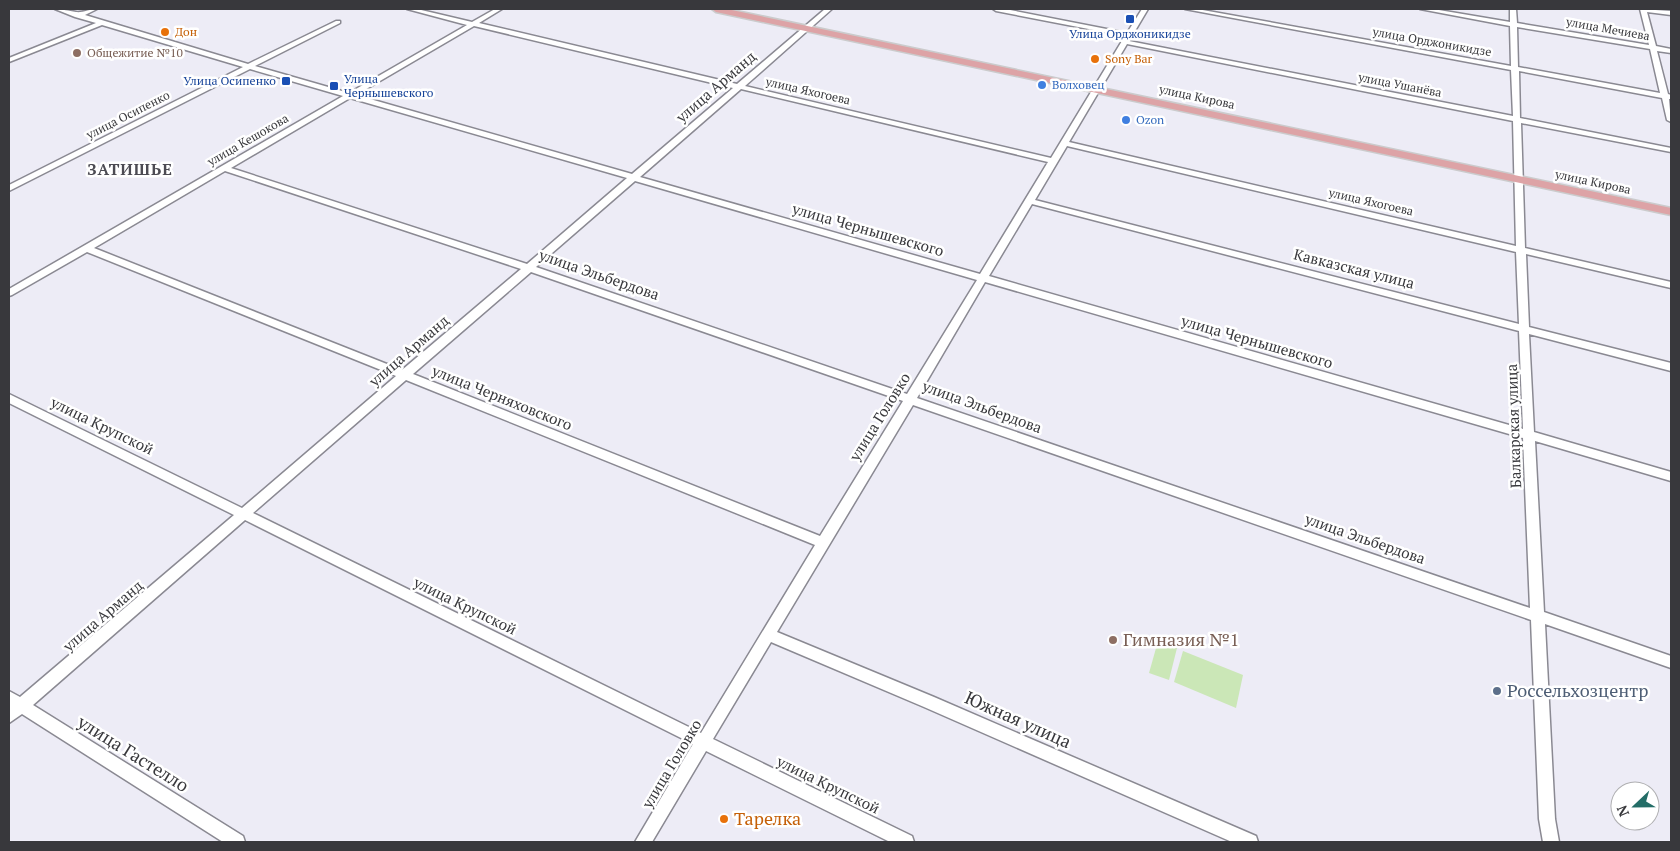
<svg xmlns="http://www.w3.org/2000/svg" width="1680" height="851" viewBox="0 0 1680 851" font-family="'PT Serif',serif">
	<style>
		.green { fill: #cbe7b7 }
		.lines { fill: none; stroke-linecap: round; stroke-linejoin: round }
		.minor-casing { stroke: #8a8992; stroke-width: 3 }
		.major-casing { stroke: #cbcbcc; stroke-width: 3 }
		.minor { fill: #fff; fill-rule: evenodd }
		.major { fill: #dda3a6; fill-rule: evenodd }
		.transit-dot { fill: #1a4fb4; stroke: #fff; stroke-width: 2 }
		.food-dot { fill: #e8710a; stroke: #fff; stroke-width: 2 }
		.education-dot { fill: #8d6e63; stroke: #fff; stroke-width: 2 }
		.shop-dot { fill: #3f7fe0; stroke: #fff; stroke-width: 2 }
		.service-dot { fill: #5c6f8a; stroke: #fff; stroke-width: 2 }
		.labels { text-anchor: middle; stroke-width: 5; stroke-linejoin: round; paint-order: stroke }
		.far-street-label { font-size: 12px; fill: #38383c; stroke: #fff }
		.far-food-label { font-size: 12px; fill: #c56008; stroke: #fff; text-anchor: start }
		.far-transit-label { font-size: 12px; fill: #164399; stroke: #fff }
		.far-education-label { font-size: 12px; fill: #785e54; stroke: #fff; text-anchor: start }
		.far-shop-label { font-size: 12px; fill: #366cbe; stroke: #fff; text-anchor: start }
		.street-label { font-size: 15px; fill: #38383c; stroke: #fff }
		.far-district-label { font-size: 16px; font-weight: bold; letter-spacing: 1px; fill: #4c4b53; stroke: #fff }
		.near-education-label { font-size: 18px; fill: #785e54; stroke: #fff; text-anchor: start }
		.near-service-label { font-size: 18px; fill: #4e5e75; stroke: #fff; text-anchor: start }
		.near-street-label { font-size: 18px; fill: #38383c; stroke: #fff }
		.near-food-label { font-size: 18px; fill: #c56008; stroke: #fff; text-anchor: start }
	</style>
	<rect width="100%" height="100%" fill="#edecf6"/>
	<!-- green -->
	<g class="green">
		<path d="M1158 641 1177 648 1169 680 1149 673Z"/>
		<path d="M1183 651 1243 675 1236 708 1174 682Z"/>
	</g>
	<g class="lines">
		<!-- minor casing -->
		<g class="minor-casing">
			<path id="minor" d="M55 9C63 9 68 11 76 12 82 13 90 9 97 9L85 15 248 64 336 21H340V23L255 66 349 93 467 25 407 9H417L472 22 495 9H502L479 23 737 84 825 9H832L745 86 1051 158 1125 36 996 11 993 9H1005L1127 33 1142 9H1148L1129 41 1513 116 1511 70 1185 9H1197L1511 66 1510 26 1420 9H1433L1510 22V9H1516L1517 23 1649 45 1640 9 1671 11V15L1647 12 1656 46 1671 49V53L1657 51 1668 94 1671 95V99H1669L1671 122 1667 120 1662 98 1519 71 1520 118 1671 148V152L1521 123 1525 248 1671 282V288L1526 254 1529 327 1671 363V371L1529 334 1534 432 1671 472V481L1535 441 1544 612 1671 656V668L1545 624 1555 819 1559 842H1543L1539 819 1531 620 913 405 777 632 934 697 1256 836 1258 842H1232L924 707 771 642 713 739 912 836 914 842H890L706 751 652 842H635L693 744 245 520 33 705 243 836 245 842H223L22 714 9 723V691L20 697 234 515 9 403V394L242 508 396 376 87 252 12 295 9 296V289L343 96 250 69 9 191V185L243 67 102 25 9 62V58L96 23 75 17ZM474 26 733 88 632 174 356 95ZM1517 27 1650 49 1660 93 1518 67ZM1127 44 1513 121 1516 246 1069 142ZM741 89 1048 162 980 274 640 177ZM350 98 627 178 527 264 231 168ZM1067 146 1516 252 1519 324 1035 200ZM225 171 521 269 402 370 94 248ZM635 181 977 280 907 394 536 267ZM1032 204 1519 331 1523 429 989 276ZM531 272 903 401 820 536 413 374ZM985 282 1523 438 1530 608 917 398ZM406 380 815 545 701 733 253 513Z"/>
		</g>
		<!-- major casing -->
		<g class="major-casing">
			<path id="major" d="M712 9H727L1671 208V215L716 12Z"/>
		</g>
		<!-- minor -->
		<use href="#minor" class="minor"/>
		<!-- major -->
		<use href="#major" class="major"/>
	</g>
	<!-- markers -->
	<g class="transit-dot">
		<rect x="1125" y="14" width="10" height="10" rx="2.5"/>
		<rect x="281" y="76" width="10" height="10" rx="2.5"/>
		<rect x="329" y="81" width="10" height="10" rx="2.5"/>
	</g>
	<g class="food-dot">
		<circle cx="165" cy="32" r="5"/>
		<circle cx="1095" cy="59" r="5"/>
		<circle cx="724" cy="819" r="5"/>
	</g>
	<g class="education-dot">
		<circle cx="77" cy="53" r="5"/>
		<circle cx="1113" cy="640" r="5"/>
	</g>
	<g class="shop-dot">
		<circle cx="1042" cy="85" r="5"/>
		<circle cx="1126" cy="120" r="5"/>
	</g>
	<circle class="service-dot" cx="1497" cy="691" r="5"/>
	<g class="labels">
		<!-- far-street labels -->
		<g class="far-street-label">
			<text transform="translate(1608 29) rotate(10)" y="4">улица Мечиева</text>
			<text transform="translate(1432 42) rotate(10)" y="4">улица Орджоникидзе</text>
			<text transform="translate(1400 85) rotate(11)" y="4">улица Ушанёва</text>
			<text transform="translate(808 91) rotate(13)" y="4">улица Яхогоева</text>
			<text transform="translate(1197 97) rotate(12)" y="4">улица Кирова</text>
			<text transform="translate(128 115) rotate(-27)" y="4">улица Осипенко</text>
			<text transform="translate(248 140) rotate(-30)" y="4">улица Кешокова</text>
			<text transform="translate(1593 182) rotate(12)" y="4">улица Кирова</text>
			<text transform="translate(1371 202) rotate(13)" y="4">улица Яхогоева</text>
		</g>
		<!-- far-food labels -->
		<g class="far-food-label">
			<text x="175" y="36">Дон</text>
			<text x="1105" y="63">Sony Bar</text>
		</g>
		<!-- far-transit labels -->
		<g class="far-transit-label">
			<text x="1130" y="38">Улица Орджоникидзе</text>
			<text x="344" y="83" text-anchor="start">Улица<tspan x="344" dy="14">Чернышевского</tspan></text>
			<text x="276" y="85" text-anchor="end">Улица Осипенко</text>
		</g>
		<!-- far-education labels -->
		<g class="far-education-label">
			<text x="87" y="57">Общежитие №10</text>
		</g>
		<!-- far-shop labels -->
		<g class="far-shop-label">
			<text x="1052" y="89">Волховец</text>
			<text x="1136" y="124">Ozon</text>
		</g>
		<!-- street labels -->
		<g class="street-label">
			<text transform="translate(716 87) rotate(-41)" y="5">улица Арманд</text>
			<text transform="translate(868 230) rotate(16)" y="5">улица Чернышевского</text>
			<text transform="translate(1354 269) rotate(14)" y="5">Кавказская улица</text>
			<text transform="translate(599 275) rotate(19)" y="5">улица Эльбердова</text>
			<text transform="translate(1257 342) rotate(16)" y="5">улица Чернышевского</text>
			<text transform="translate(409 351) rotate(-41)" y="5">улица Арманд</text>
			<text transform="translate(502 398) rotate(22)" y="5">улица Черняховского</text>
			<text transform="translate(982 407) rotate(20)" y="5">улица Эльбердова</text>
			<text transform="translate(880 417) rotate(-58)" y="5">улица Головко</text>
			<text transform="translate(102 426) rotate(26)" y="5">улица Крупской</text>
			<text transform="translate(1514 426) rotate(-92)" y="5">Балкарская улица</text>
			<text transform="translate(1365 539) rotate(19)" y="5">улица Эльбердова</text>
			<text transform="translate(465 606) rotate(26)" y="5">улица Крупской</text>
			<text transform="translate(103 616) rotate(-41)" y="5">улица Арманд</text>
			<text transform="translate(672 764) rotate(-59)" y="5">улица Головко</text>
			<text transform="translate(828 785) rotate(26)" y="5">улица Крупской</text>
		</g>
		<!-- far-district labels -->
		<g class="far-district-label">
			<text x="130" y="175">ЗАТИШЬЕ</text>
		</g>
		<!-- near-education labels -->
		<g class="near-education-label">
			<text x="1123" y="646">Гимназия №1</text>
		</g>
		<!-- near-service labels -->
		<g class="near-service-label">
			<text x="1507" y="697">Россельхозцентр</text>
		</g>
		<!-- near-street labels -->
		<g class="near-street-label">
			<text transform="translate(1018 720) rotate(24)" y="6">Южная улица</text>
			<text transform="translate(133 754) rotate(32)" y="6">улица Гастелло</text>
		</g>
		<!-- near-food labels -->
		<g class="near-food-label">
			<text x="734" y="825">Тарелка</text>
		</g>
	</g>
	<!-- border -->
	<rect width="1680" height="851" fill="none" stroke="#38383c" stroke-width="20"/>
	<!-- north arrow -->
	<g transform="translate(1635 806) rotate(248)"><circle r="24" fill="#ffffff" stroke="#afafb1"/>
	<path d="M0-4L9 19L0 12L-9 19Z" fill="#236d67"/>
	<text y="-8" font-size="14" font-weight="bold" text-anchor="middle" fill="#38383c">N</text>
	</g>
</svg>
